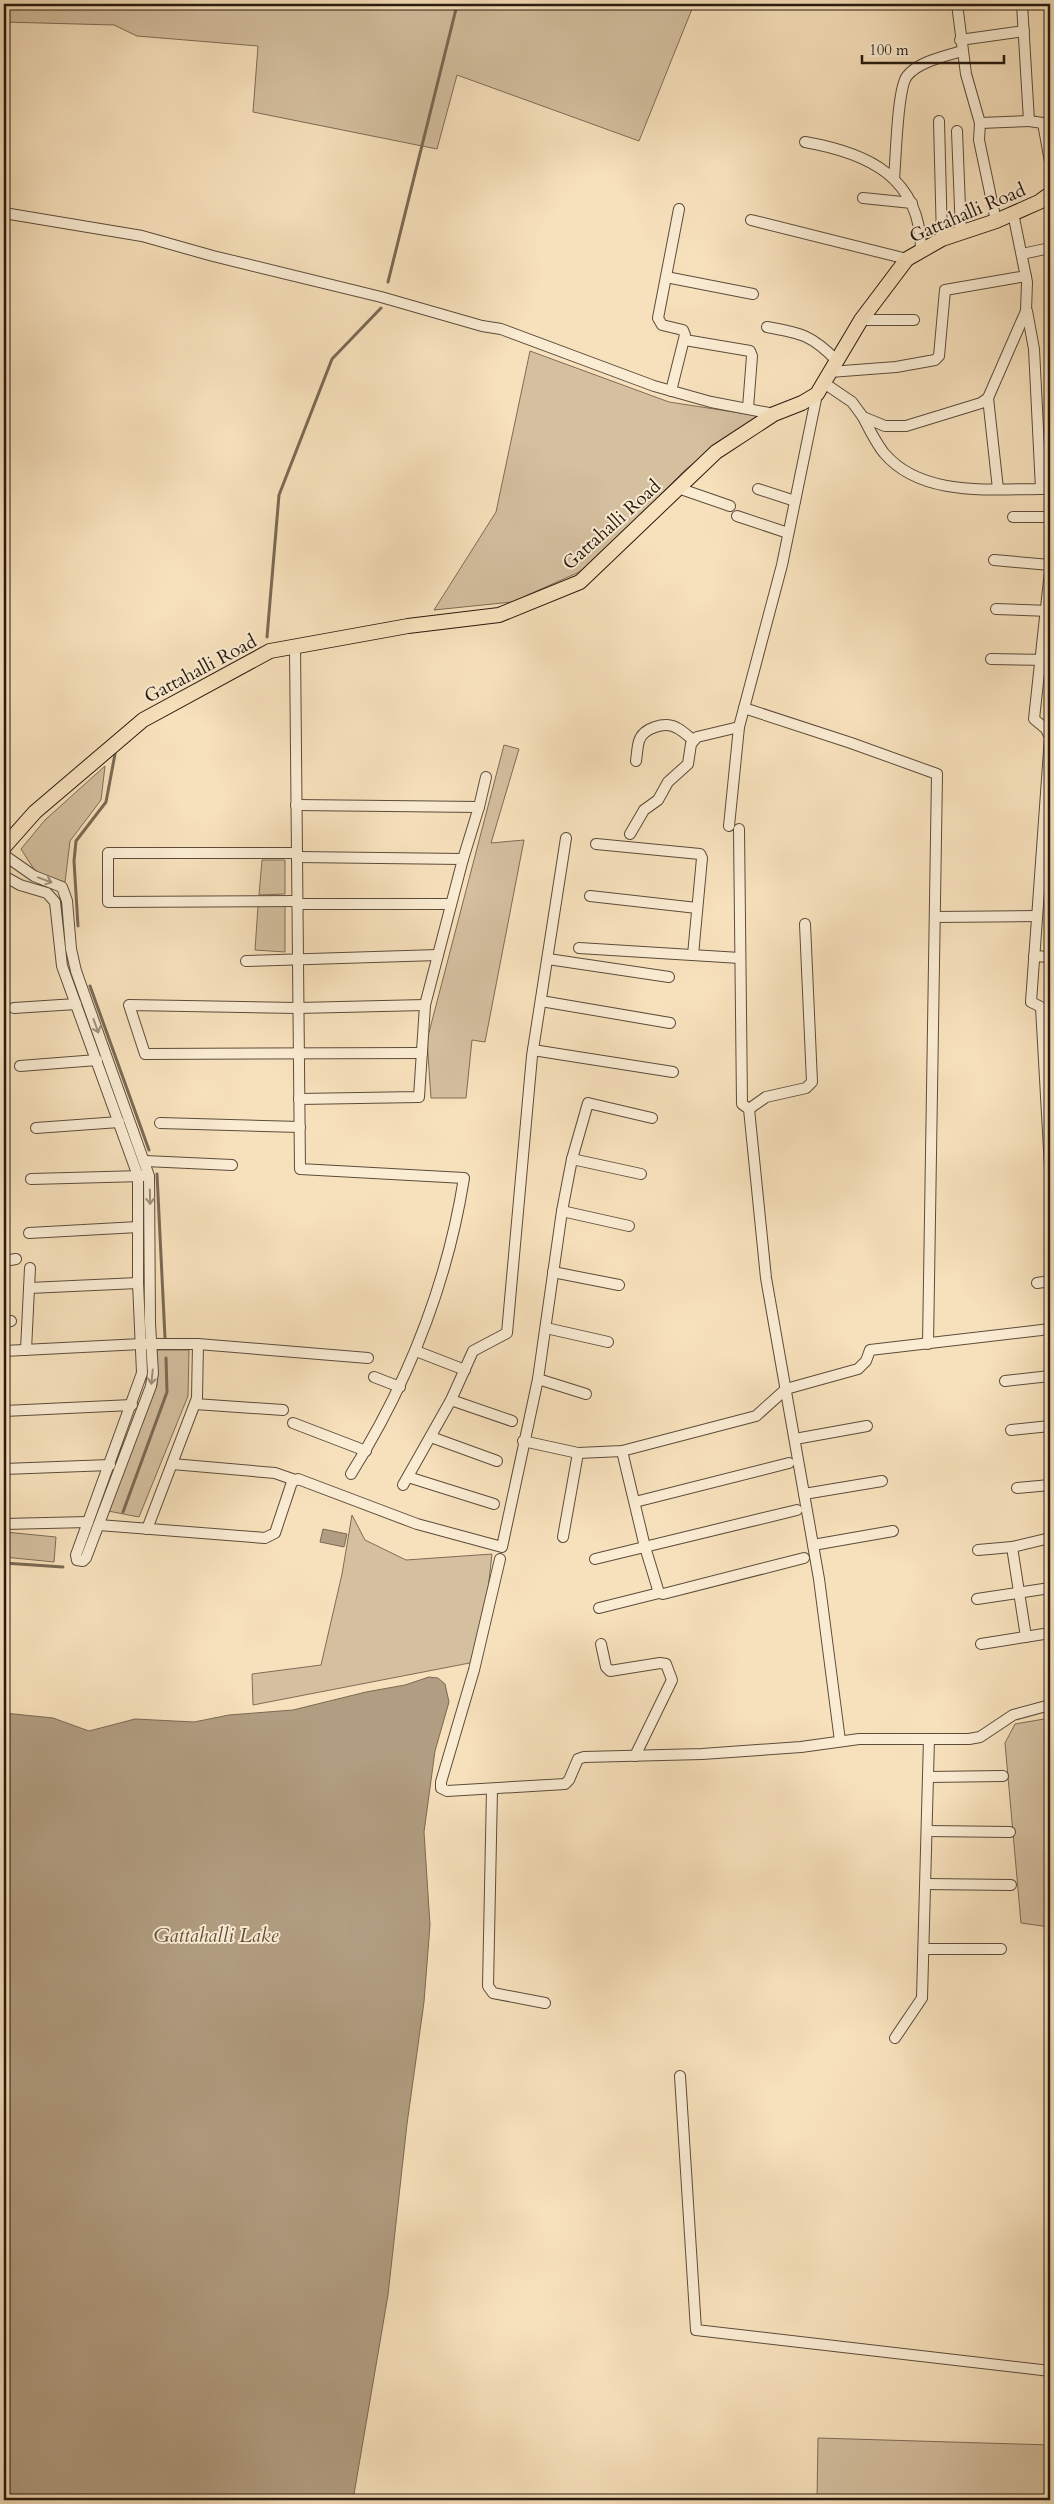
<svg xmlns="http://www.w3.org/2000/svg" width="1054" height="2504" viewBox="0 0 1054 2504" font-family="Cardo,serif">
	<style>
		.green { fill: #d4bf9f; stroke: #7e6c57 }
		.water { fill: #b19d81; stroke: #7a6953 }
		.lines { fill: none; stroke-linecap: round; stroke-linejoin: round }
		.stream { stroke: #7a6953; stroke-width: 3 }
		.minor-casing { stroke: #5c4c3a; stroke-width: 12 }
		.major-casing { stroke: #281a0f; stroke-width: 16 }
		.minor { stroke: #faecd3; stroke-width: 10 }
		.major { stroke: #f7e1bc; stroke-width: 14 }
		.oneway { stroke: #9c8e7b }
		.labels { text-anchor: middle; stroke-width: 4; stroke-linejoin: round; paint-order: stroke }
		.street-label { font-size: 19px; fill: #281a0f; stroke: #faecd3 }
		.water-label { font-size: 20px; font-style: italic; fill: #5f4e3d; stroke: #faecd3 }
	</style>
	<rect width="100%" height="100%" fill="#f7e1bc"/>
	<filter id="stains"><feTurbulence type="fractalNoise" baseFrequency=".004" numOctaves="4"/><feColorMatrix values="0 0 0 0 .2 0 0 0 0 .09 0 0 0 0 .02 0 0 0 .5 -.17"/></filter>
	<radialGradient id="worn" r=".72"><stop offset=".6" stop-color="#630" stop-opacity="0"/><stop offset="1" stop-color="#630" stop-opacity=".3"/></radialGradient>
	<!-- green -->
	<g class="green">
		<path d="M4 4H694L639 141 457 75 437 149 253 112 258 46 137 36 114 25 4 22Z"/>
		<path d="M530 351 669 402 760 416 686 469 586 569 512 602 434 610 496 512Z"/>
		<path d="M504 745 519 749 491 843 524 840 485 1042 472 1040 466 1098H431L427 1040Z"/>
		<path d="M105 766 101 800 70 841 65 882 37 874 21 849 45 820Z"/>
		<path d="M262 860H285V894L259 895Z"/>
		<path d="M258 906H285V952L255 950Z"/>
		<path d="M155 1350H189L188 1396 139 1517 108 1511 157 1385Z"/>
		<path d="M352 1515 365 1540 406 1560 492 1554 480 1661 253 1705 252 1674 321 1665 342 1574Z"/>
		<path d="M5 1532 56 1537 54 1562 4 1557Z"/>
		<path d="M1050 1718V1927L1021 1923 1005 1743 1015 1724Z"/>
		<path d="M818 2438 1050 2445V2500H817Z"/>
	</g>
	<!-- water -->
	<g class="water">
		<path d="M323 1529 347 1534 344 1547 320 1542Z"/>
		<path d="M429 1677 438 1678 445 1684 449 1702 435 1751 424 1832 430 1925 424 2002 407 2124 388 2295 353 2500H4V1713L53 1718 89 1731 135 1719 194 1722 229 1715 293 1710 366 1692 405 1685Z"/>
	</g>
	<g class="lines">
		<!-- stream -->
		<g class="stream">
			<path d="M388 282 456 9 460 4"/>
			<path d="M267 637 279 495 332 359 381 308"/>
			<path d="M78 926 74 861 76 841 106 802 115 754"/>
			<path d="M90 986 149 1150"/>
			<path d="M157 1174 165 1338"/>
			<path d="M123 1512 167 1392 166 1358"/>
			<path d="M4 1563 63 1567"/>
		</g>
		<!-- minor casing -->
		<g class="minor-casing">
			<g id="minor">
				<path d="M957 4 966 74 980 123 979 140 996 221"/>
				<path d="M1022 4 1029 121 1043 123 1050 162"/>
				<path d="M960 40 1024 31"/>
				<path d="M939 121 942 239"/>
				<path d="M980 123 1029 121"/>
				<path d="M957 131 961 233"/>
				<path d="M805 142C868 153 920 177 921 249"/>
				<path d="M894 179C896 159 897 89 907 76 918 62 945 56 962 51"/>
				<path d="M863 198 912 203"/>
				<path d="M4 213 142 236 213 256 381 297 482 326 501 329 654 386 711 402 774 414"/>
				<path d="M751 220 907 259"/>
				<path d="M1022 254 1050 248"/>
				<path d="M666 277 753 294"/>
				<path d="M1027 311 1034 349 1041 489"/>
				<path d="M861 320H914"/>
				<path d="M767 327C801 333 812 335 837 361"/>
				<path d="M685 340 750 351 752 356 748 408"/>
				<path d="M830 372 896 367 935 360 939 356 945 290 1026 276"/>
				<path d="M824 383 852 402 863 417 885 426H906L981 403 988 398 1026 311 1027 282 1013 213"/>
				<path d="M671 391 685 335 683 330 662 325 658 318 679 209"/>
				<path d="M988 398 998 489"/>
				<path d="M863 417C869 429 876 443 884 453 921 497 990 489 1041 489L1050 488"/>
				<path d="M678 488 730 506"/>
				<path d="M758 489 795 501"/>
				<path d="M737 516 788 533"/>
				<path d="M1013 517H1050"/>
				<path d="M994 560 1050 565"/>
				<path d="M1050 571 1034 719 1046 729 1050 737 1031 1002 1041 1007 1050 1168"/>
				<path d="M996 609 1050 611"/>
				<path d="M295 646 300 1169 464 1178C447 1285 408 1383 351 1474"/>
				<path d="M991 659 1050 660"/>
				<path d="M744 708 851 743 937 774 928 1344"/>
				<path d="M636 761C637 755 637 748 639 741 643 728 665 721 677 728 683 731 688 736 693 740"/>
				<path d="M296 805 479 807 463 859"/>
				<path d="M479 807 486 777"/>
				<path d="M729 826 739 727 782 565 817 394"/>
				<path d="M739 829 742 1104 749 1109 766 1278 819 1579 840 1741"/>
				<path d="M630 834 644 810 658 800 668 782 688 764 691 744 697 737 739 727"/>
				<path d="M596 844 700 854 702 858 693 955"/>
				<path d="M297 853H108V902L297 901"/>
				<path d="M4 855 34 876 62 887 67 901 71 949 76 971 149 1176 150 1323 153 1373 151 1386 86 1558 83 1561 77 1560 76 1555 142 1373 138 1283V1176L62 966 55 902 47 893 20 885 4 876"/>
				<path d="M297 857 463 859 425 1005 419 1097 299 1099"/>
				<path d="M590 896 697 908"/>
				<path d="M297 904H451"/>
				<path d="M935 917 1037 916"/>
				<path d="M579 948 740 958"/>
				<path d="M1034 956 1050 957"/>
				<path d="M548 959 669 977"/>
				<path d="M246 961 438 955"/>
				<path d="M541 1001 670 1023"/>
				<path d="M14 1008 76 1004"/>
				<path d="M533 1050 673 1072"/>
				<path d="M422 1053 145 1054 129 1005 298 1008 425 1005"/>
				<path d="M20 1066 97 1060"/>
				<path d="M749 1109 766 1097 806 1088 812 1082 805 924"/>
				<path d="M160 1123 300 1127"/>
				<path d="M36 1128 119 1122"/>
				<path d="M572 1159 641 1174"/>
				<path d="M145 1161 232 1165"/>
				<path d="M31 1179 143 1176"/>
				<path d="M562 1211 629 1226"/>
				<path d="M29 1233 138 1227"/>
				<path d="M4 1261 16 1259"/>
				<path d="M553 1272 619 1285"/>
				<path d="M1037 1283 1050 1281"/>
				<path d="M29 1288 138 1283"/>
				<path d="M4 1323 11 1321"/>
				<path d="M546 1328 608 1342"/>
				<path d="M26 1350 30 1268"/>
				<path d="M4 1351 141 1344H198L368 1358"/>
				<path d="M416 1351 465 1370"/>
				<path d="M374 1377 400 1387"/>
				<path d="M538 1379 586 1394"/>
				<path d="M1005 1381 1050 1376"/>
				<path d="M451 1400 512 1421"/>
				<path d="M195 1404 283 1410"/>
				<path d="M4 1411 132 1405"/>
				<path d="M293 1423 366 1451"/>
				<path d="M1011 1430 1050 1426"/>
				<path d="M431 1437 497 1461"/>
				<path d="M795 1439 867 1426"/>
				<path d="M523 1441 578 1453 563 1537"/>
				<path d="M622 1451 645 1547 659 1593 663 1594 804 1558"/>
				<path d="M578 1453 622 1451 756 1416 786 1389 858 1369 866 1361 870 1350 1050 1329"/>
				<path d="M172 1464 275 1473 295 1480"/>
				<path d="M4 1469 110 1465"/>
				<path d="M408 1477 494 1504"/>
				<path d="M403 1485 451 1400 473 1351 507 1333 532 1056 566 838"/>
				<path d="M1017 1488 1050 1485"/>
				<path d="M804 1494 882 1481"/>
				<path d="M635 1502 789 1463"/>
				<path d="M4 1524 88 1522"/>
				<path d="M99 1525 265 1538 275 1533 292 1482 298 1479 417 1524 502 1547 538 1379 562 1211 572 1159 588 1103 652 1118"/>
				<path d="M147 1529 197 1398 198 1344"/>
				<path d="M813 1545 893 1531"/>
				<path d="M978 1550 1012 1547"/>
				<path d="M500 1559 474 1670 441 1782V1788L447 1791 565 1784 569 1780 578 1759 584 1757 702 1754 801 1747 859 1739H969L980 1737 1013 1715 1050 1705"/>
				<path d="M595 1559 797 1510"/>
				<path d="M977 1599 1050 1588"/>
				<path d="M599 1608 659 1593"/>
				<path d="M1026 1637 1012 1547 1050 1538"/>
				<path d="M601 1644 606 1667 610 1671 660 1663 666 1664 672 1680 635 1756"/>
				<path d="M981 1644 1050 1633"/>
				<path d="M928 1777 1003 1776"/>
				<path d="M492 1789 488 1986 493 1993 545 2003"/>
				<path d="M927 1831 1010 1832"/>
				<path d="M926 1884 1011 1885"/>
				<path d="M925 1949H1001"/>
				<path d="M895 2038 922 1998 929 1739"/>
				<path d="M680 2076 696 2330 1050 2371"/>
			</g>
		</g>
		<!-- major casing -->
		<g class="major-casing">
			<path id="major" d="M4 847 35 812 143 720 270 651 408 626 499 615 580 582 716 452 774 414 802 403 817 394 861 320 907 259 942 239 996 221 1039 202 1050 194"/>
		</g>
		<!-- minor -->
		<use href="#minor" class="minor"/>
		<!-- major -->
		<use href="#major" class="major"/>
	</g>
	<!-- one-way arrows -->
	<defs><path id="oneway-shaft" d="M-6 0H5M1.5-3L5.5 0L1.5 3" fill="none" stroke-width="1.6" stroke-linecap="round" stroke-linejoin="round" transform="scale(1.25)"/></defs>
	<g class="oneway">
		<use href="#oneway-shaft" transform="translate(45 880) rotate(20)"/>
		<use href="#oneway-shaft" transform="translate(96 1026) rotate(70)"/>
		<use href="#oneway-shaft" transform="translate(150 1197) rotate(89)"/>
		<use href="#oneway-shaft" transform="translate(152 1377) rotate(96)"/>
	</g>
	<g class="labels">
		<!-- street labels -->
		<g class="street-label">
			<text transform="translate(967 212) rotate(-23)" y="7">Gattahalli Road</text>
			<text transform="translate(611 524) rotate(-42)" y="7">Gattahalli Road</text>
			<text transform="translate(200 668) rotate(-28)" y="7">Gattahalli Road</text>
		</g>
		<!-- water labels -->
		<g class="water-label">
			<text x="216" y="1942">Gattahalli Lake</text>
		</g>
	</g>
	<!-- margin -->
	<rect width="1054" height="2504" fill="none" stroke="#f7e1bc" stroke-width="20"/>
	<rect x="5" y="5" width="1044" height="2494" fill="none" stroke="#281a0f" stroke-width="2.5"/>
	<rect x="10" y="10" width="1034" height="2484" fill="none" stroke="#281a0f"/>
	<!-- scale -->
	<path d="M862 55v8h142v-8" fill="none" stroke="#281a0f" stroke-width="2.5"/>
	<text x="869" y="55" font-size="15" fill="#281a0f" stroke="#faecd3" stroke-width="4" paint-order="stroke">100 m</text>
	<rect width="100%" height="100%" filter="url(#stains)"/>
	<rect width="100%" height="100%" fill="url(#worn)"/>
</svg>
